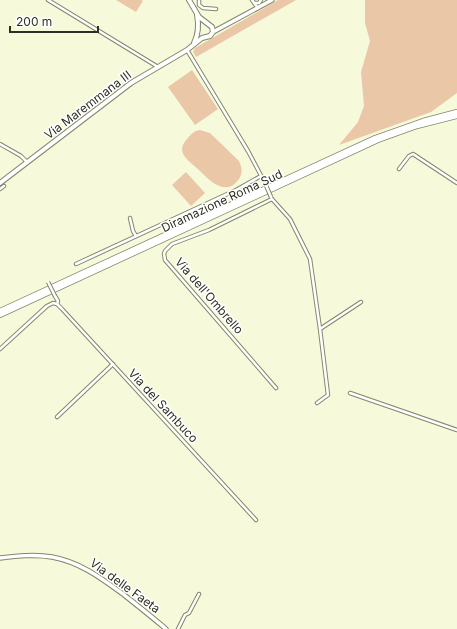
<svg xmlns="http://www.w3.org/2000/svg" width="457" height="629" viewBox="0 0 457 629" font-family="Inter,sans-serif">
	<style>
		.green { fill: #eac7a7 }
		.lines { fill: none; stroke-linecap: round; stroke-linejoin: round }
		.street-casing { stroke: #83876b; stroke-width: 4.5 }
		.secondary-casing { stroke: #83876b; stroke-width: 5.5 }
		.primary-casing { stroke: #83876b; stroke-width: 6 }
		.highway-casing { stroke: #83876b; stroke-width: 6 }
		.street { stroke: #fff; stroke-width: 2.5 }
		.secondary { stroke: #fff; stroke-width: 3.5 }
		.primary { stroke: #fff; stroke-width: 4 }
		.highway { stroke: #fff; stroke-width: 4.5 }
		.street-bridge-casing { stroke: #83876b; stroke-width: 4.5; stroke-linecap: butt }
		.street-bridge { stroke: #fff; stroke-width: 2.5 }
		.labels { text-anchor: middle; stroke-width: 3; stroke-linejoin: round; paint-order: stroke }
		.street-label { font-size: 12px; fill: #2e2f24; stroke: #fff }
	</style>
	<rect width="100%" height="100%" fill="#f6fadb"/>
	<!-- green -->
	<g class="green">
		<path d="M116 0H141L143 1 136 12Z"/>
		<path d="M278 0H296L196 57 193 52 195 48Z"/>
		<path d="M365 0H457V93L431 112 339 145 358 122 364 106 361 72 370 41 365 23Z"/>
		<path d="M192 70 218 109 195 125 168 87Z"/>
		<path d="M200 130 210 133 239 161C242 167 243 173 239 179 226 198 209 180 199 170 188 160 174 152 188 138 191 134 194 131 200 130Z"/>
		<path d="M186 172 205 193 191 206 172 185Z"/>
	</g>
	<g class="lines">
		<!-- street casing -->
		<g class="street-casing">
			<g id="street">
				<path d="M48 0 158 67"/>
				<path d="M199 0V5L203 8 216 9"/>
				<path d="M252 0 258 8"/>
				<path d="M254 3H259L261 0"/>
				<path d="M187 50 248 151 265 183"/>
				<path d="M0 144 21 156 27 162"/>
				<path d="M399 169 409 156 413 154 457 183"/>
				<path d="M0 189 4 186"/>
				<path d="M272 199 209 230 172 244 165 251 164 254 165 260 276 388"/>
				<path d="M272 199 290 219 310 259 320 329 328 395 317 403"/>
				<path d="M130 218 133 231 136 236"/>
				<path d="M76 264 236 190 261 176"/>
				<path d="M55 296 58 301 57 304 62 309 256 520"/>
				<path d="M320 329 361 302"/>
				<path d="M0 349 47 306 53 303 57 304"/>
				<path d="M350 393 457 430"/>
				<path d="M57 417 113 364"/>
				<path d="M178 629 185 615 189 613 199 594"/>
			</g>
		</g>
		<!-- secondary casing -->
		<g class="secondary-casing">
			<g id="secondary">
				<path d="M213 32 272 0"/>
				<path d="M0 558C17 556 35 554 52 557 80 562 101 578 123 594 138 606 152 617 166 629"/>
			</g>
		</g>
		<!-- primary casing -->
		<g class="primary-casing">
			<g id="primary">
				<path d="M194 43C198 35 199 25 197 15"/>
				<path d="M0 183 131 83 187 50 202 38 210 36 213 32 212 27 199 17 189 0"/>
			</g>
		</g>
		<!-- highway casing -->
		<g class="highway-casing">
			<g id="highway">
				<path d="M0 311 375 138 423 121 457 112"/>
				<path d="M0 315 378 140 417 126 457 116"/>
			</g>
		</g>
		<!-- street -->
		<use href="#street" class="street"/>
		<!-- secondary -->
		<use href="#secondary" class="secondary"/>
		<!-- primary -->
		<use href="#primary" class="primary"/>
		<!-- highway -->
		<use href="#highway" class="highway"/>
		<!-- street-bridge casing -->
		<g class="street-bridge-casing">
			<g id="street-bridge">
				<path d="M265 183 271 197"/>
				<path d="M48 282 55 296"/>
			</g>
		</g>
		<!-- street-bridge -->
		<use href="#street-bridge" class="street-bridge"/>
	</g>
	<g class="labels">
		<!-- street labels -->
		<g class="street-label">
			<text transform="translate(88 105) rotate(-37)" y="4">Via Maremmana III</text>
			<text transform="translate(222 201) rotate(-25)" y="4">Diramazione Roma Sud</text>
			<text transform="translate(209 296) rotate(49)" y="4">Via dell'Ombrello</text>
			<text transform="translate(163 406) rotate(47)" y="4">Via del Sambuco</text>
			<text transform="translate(125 586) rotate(36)" y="4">Via delle Faeta</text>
		</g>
	</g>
	<!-- scale -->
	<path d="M10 26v6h88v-6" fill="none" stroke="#2e2f24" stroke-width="2"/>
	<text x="16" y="26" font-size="12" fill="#2e2f24" stroke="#ffffff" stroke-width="3" paint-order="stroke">200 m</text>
</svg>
